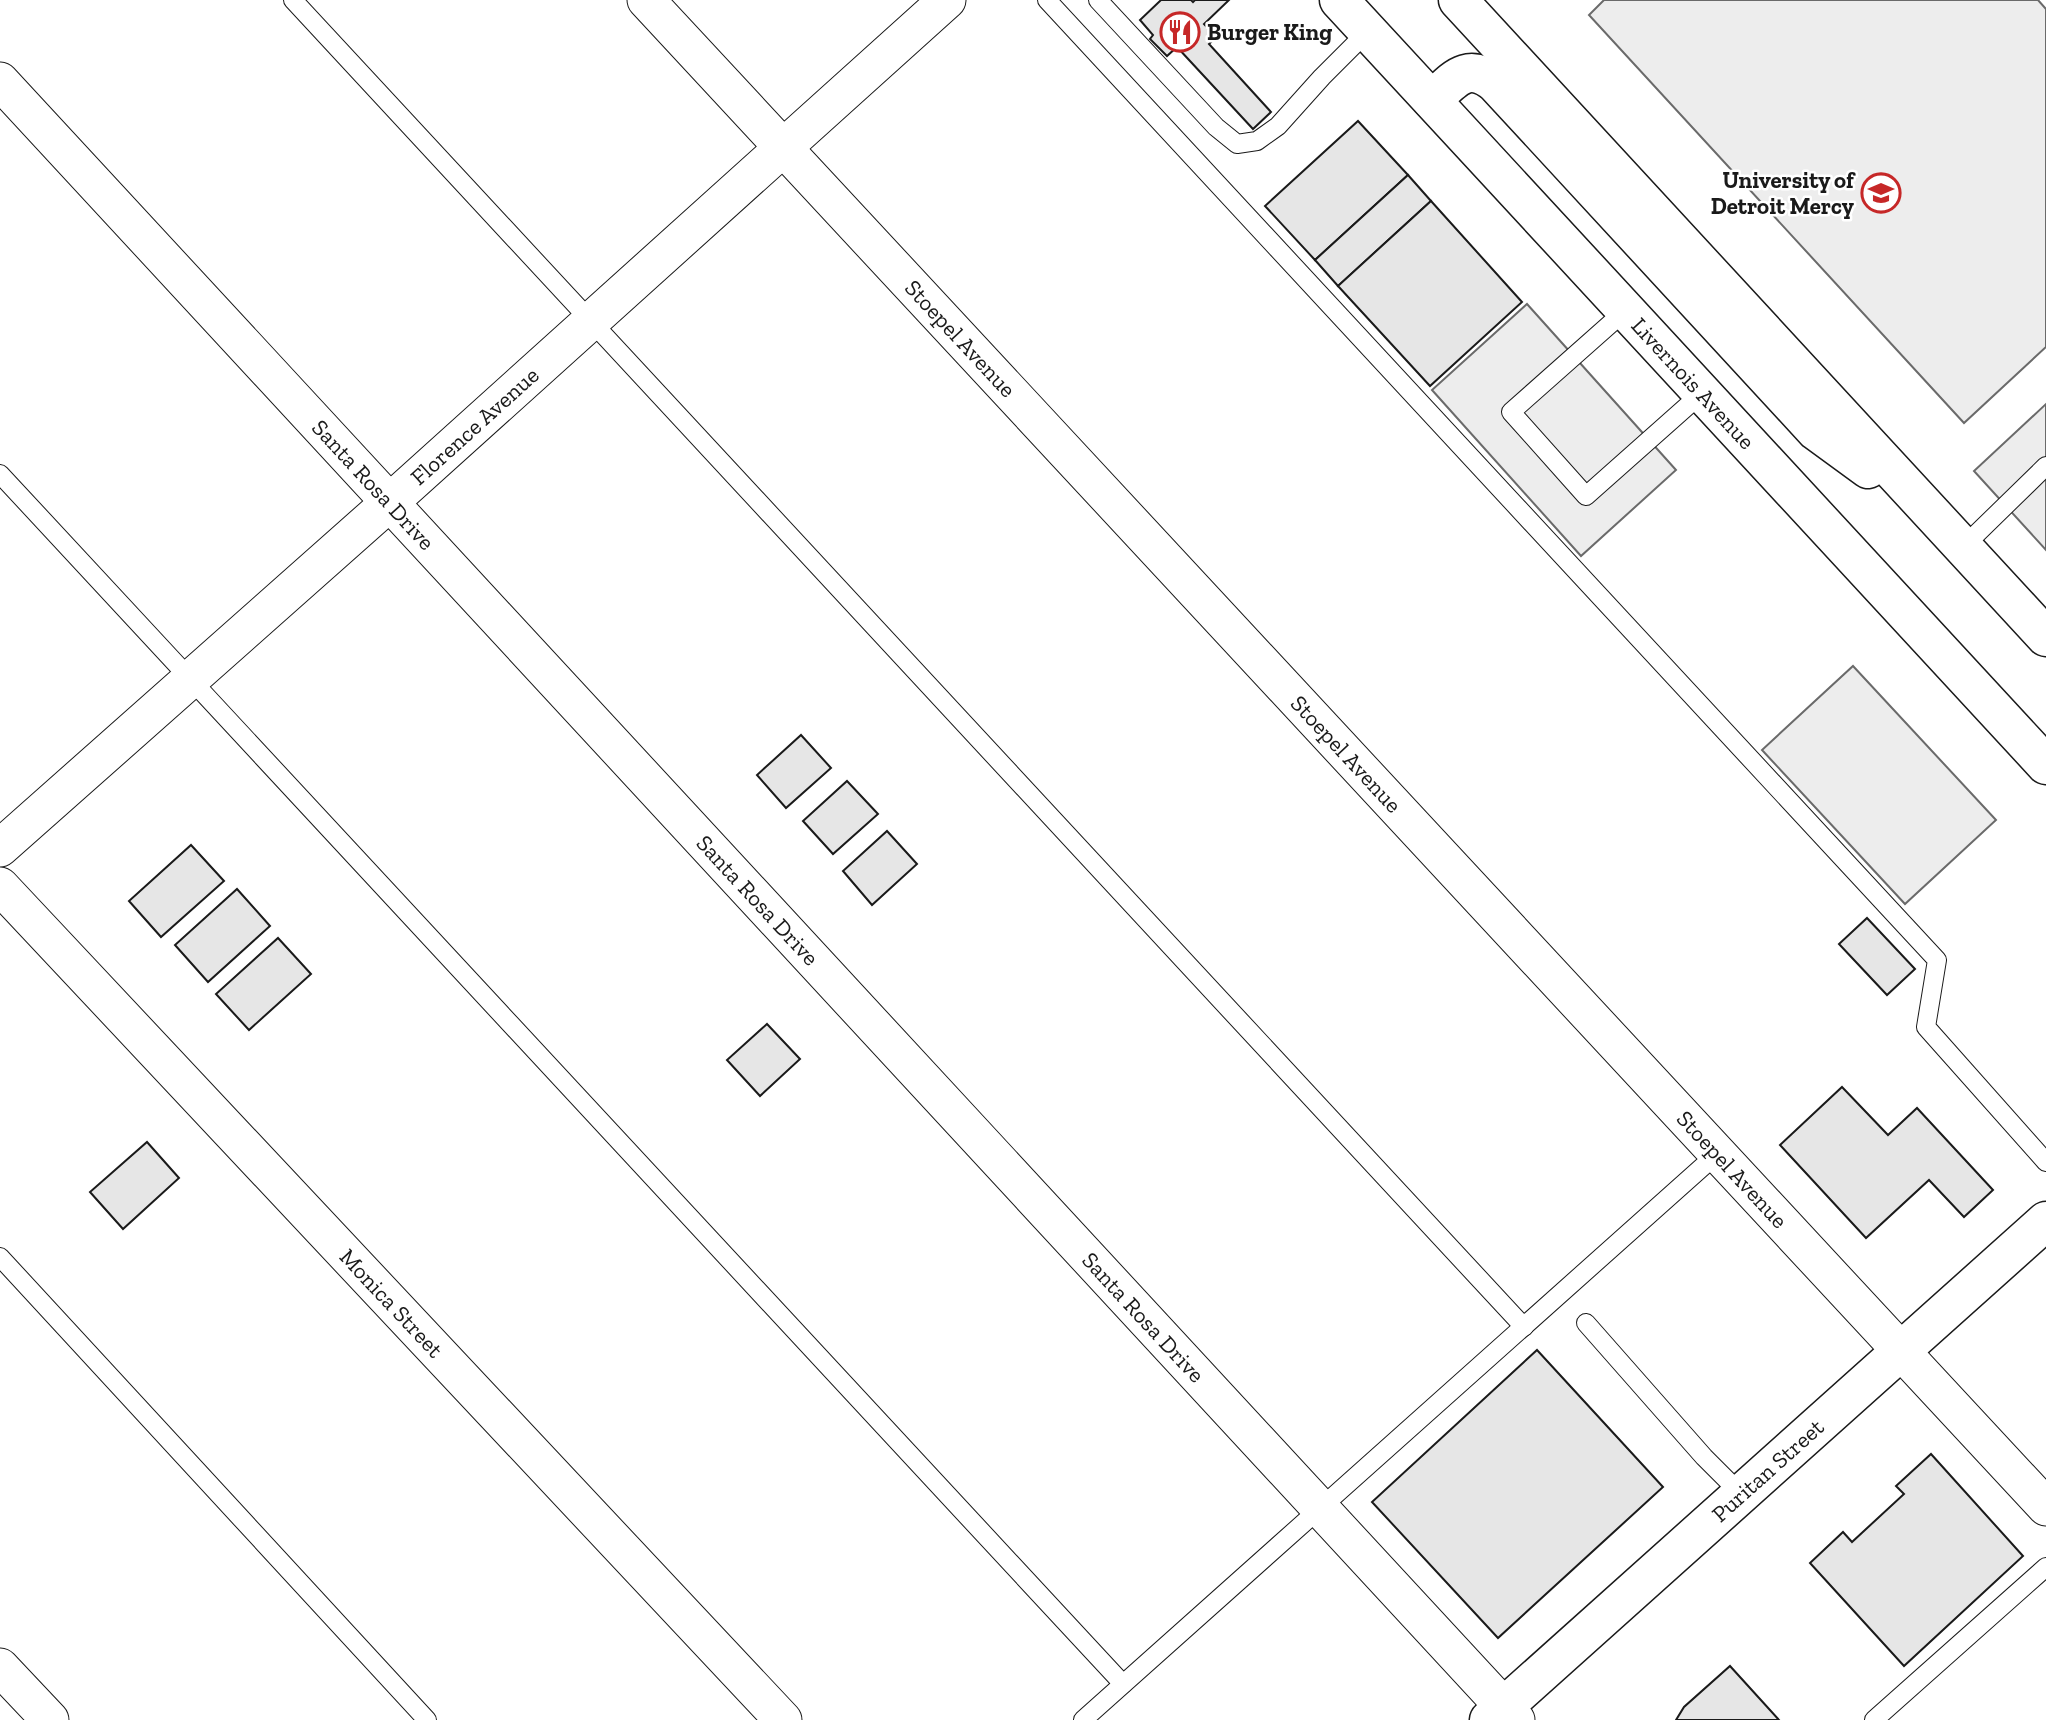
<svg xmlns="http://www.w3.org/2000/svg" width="2046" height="1720" viewBox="0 0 2046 1720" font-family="'Zilla Slab',serif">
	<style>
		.built { fill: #ededed; stroke: #6a6a6a; stroke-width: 2 }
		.building { fill: #e6e6e6; stroke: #1a1a1a; stroke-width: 2 }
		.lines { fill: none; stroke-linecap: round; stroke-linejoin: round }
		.service-casing { stroke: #1a1a1a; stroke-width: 20 }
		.minor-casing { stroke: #1a1a1a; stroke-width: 39 }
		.tertiary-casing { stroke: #1a1a1a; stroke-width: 41 }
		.service { stroke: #fff; stroke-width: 18 }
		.minor { stroke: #fff; stroke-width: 37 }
		.tertiary { stroke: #fff; stroke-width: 38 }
		.labels { text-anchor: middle; stroke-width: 5; stroke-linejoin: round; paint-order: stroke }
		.poi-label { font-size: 23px; font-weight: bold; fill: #1a1a1a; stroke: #fff; text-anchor: start }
		.street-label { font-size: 23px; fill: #1a1a1a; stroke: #fff }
	</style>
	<rect width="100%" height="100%" fill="#fff"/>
	<!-- built -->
	<g class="built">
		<path d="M1604 0H2038L2046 9V347L1964 423 1589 15Z"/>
		<path d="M1527 304 1676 470 1581 556 1432 390Z"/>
		<path d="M2046 404V550L1974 471Z"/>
		<path d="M1853 666 1996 820 1905 904 1762 750Z"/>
	</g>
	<!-- building -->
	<g class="building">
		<path d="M1161 0H1191L1193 2 1195 0H1229L1204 24 1216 37 1209 44 1271 112 1253 129 1177 47 1167 56 1150 39 1153 35 1140 20Z"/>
		<path d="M1358 121 1408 175 1315 260 1265 206Z"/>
		<path d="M1408 175 1431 201 1338 286 1315 260Z"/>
		<path d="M1431 201 1522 302 1430 386 1338 286Z"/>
		<path d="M801 735 831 768 786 808 757 775Z"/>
		<path d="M847 781 878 814 833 854 803 821Z"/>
		<path d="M887 831 917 864 872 905 843 871Z"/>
		<path d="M191 845 224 881 161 937 129 901Z"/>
		<path d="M237 889 270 926 208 982 175 945Z"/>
		<path d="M1867 918 1915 969 1887 995 1839 944Z"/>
		<path d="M278 938 311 974 249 1030 216 994Z"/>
		<path d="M767 1024 800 1059 760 1096 727 1060Z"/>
		<path d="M1842 1087 1888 1135 1917 1108 1993 1190 1964 1217 1929 1180 1866 1238 1780 1145Z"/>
		<path d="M147 1142 179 1178 123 1229 90 1192Z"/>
		<path d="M1537 1350 1663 1487 1498 1638 1372 1502Z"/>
		<path d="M1931 1454 2023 1556 1904 1666 1810 1563 1843 1532 1852 1542 1904 1494 1896 1486Z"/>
		<path d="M1730 1666 1779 1720H1676L1684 1707Z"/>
	</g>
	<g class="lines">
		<!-- service casing -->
		<g class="service-casing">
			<g id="service">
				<path d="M293 0 1524 1327"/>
				<path d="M1047 0 1937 960 1926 1027 2046 1162"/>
				<path d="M1098 0 1216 127 1237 144 1257 141 1278 126 1322 77 1368 31"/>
				<path d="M1626 310 1511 412 1586 496 1702 393"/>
				<path d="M0 474 1123 1684"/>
				<path d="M1963 547 2046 466"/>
				<path d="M0 1257 427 1720"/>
				<path d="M1586 1323 1704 1457 1741 1494"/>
				<path d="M1083 1720 1718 1153"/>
				<path d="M1874 1720 2046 1567"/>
			</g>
		</g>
		<!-- minor casing -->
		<g class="minor-casing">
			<g id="minor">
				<path id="s1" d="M646 0 2046 1507"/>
				<path id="s2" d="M0 81 1516 1720"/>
				<path id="s3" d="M0 848 389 503 947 0"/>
				<path id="s4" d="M0 886 783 1720"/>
				<path d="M0 1667 50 1720"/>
			</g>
		</g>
		<!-- tertiary casing -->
		<g class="tertiary-casing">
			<g id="tertiary">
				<path id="s5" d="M1339 0 2046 765"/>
				<path d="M1458 0 2046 637"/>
				<path d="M1432 100C1454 80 1467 60 1496 84L1816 431 1868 469"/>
				<path id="s6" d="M1489 1720 2046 1221"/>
			</g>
		</g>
		<!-- service -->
		<use href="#service" class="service"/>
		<!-- minor -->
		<use href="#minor" class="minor"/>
		<!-- tertiary -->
		<use href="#tertiary" class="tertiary"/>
	</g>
	<!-- icons -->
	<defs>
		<g id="restaurant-ring" transform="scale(2.0125)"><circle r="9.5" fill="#fff" stroke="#c62828" stroke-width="1.5"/><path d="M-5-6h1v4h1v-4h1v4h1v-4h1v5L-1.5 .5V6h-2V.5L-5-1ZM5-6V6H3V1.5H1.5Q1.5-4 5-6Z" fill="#c62828"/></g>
		<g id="university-ring" transform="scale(2.0125)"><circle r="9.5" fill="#fff" stroke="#c62828" stroke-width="1.5"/><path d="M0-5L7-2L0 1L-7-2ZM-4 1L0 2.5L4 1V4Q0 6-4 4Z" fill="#c62828"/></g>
	</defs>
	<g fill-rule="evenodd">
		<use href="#restaurant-ring" x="1180" y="32"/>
		<use href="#university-ring" x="1881" y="193"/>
	</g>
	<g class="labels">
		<!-- poi labels -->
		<g class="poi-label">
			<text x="1207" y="40">Burger King</text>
			<text x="1854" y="188" text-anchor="end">University of<tspan x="1854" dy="26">Detroit Mercy</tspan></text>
		</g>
		<!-- street labels -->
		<g class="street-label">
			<text dy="8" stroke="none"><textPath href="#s1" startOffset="462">Stoepel Avenue</textPath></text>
			<text dy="8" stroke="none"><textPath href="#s5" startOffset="522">Livernois Avenue</textPath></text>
			<text dy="8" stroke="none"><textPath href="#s3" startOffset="635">Florence Avenue</textPath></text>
			<text dy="8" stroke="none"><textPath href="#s2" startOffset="550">Santa Rosa Drive</textPath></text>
			<text dy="8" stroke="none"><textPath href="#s1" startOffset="1029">Stoepel Avenue</textPath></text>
			<text dy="8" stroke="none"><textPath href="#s2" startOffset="1116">Santa Rosa Drive</textPath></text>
			<text dy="8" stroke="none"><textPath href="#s1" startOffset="1596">Stoepel Avenue</textPath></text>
			<text dy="8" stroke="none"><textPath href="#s4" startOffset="572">Monica Street</textPath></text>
			<text dy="8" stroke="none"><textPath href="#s2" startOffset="1684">Santa Rosa Drive</textPath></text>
			<text dy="8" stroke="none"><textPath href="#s6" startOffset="374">Puritan Street</textPath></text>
		</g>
	</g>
</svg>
